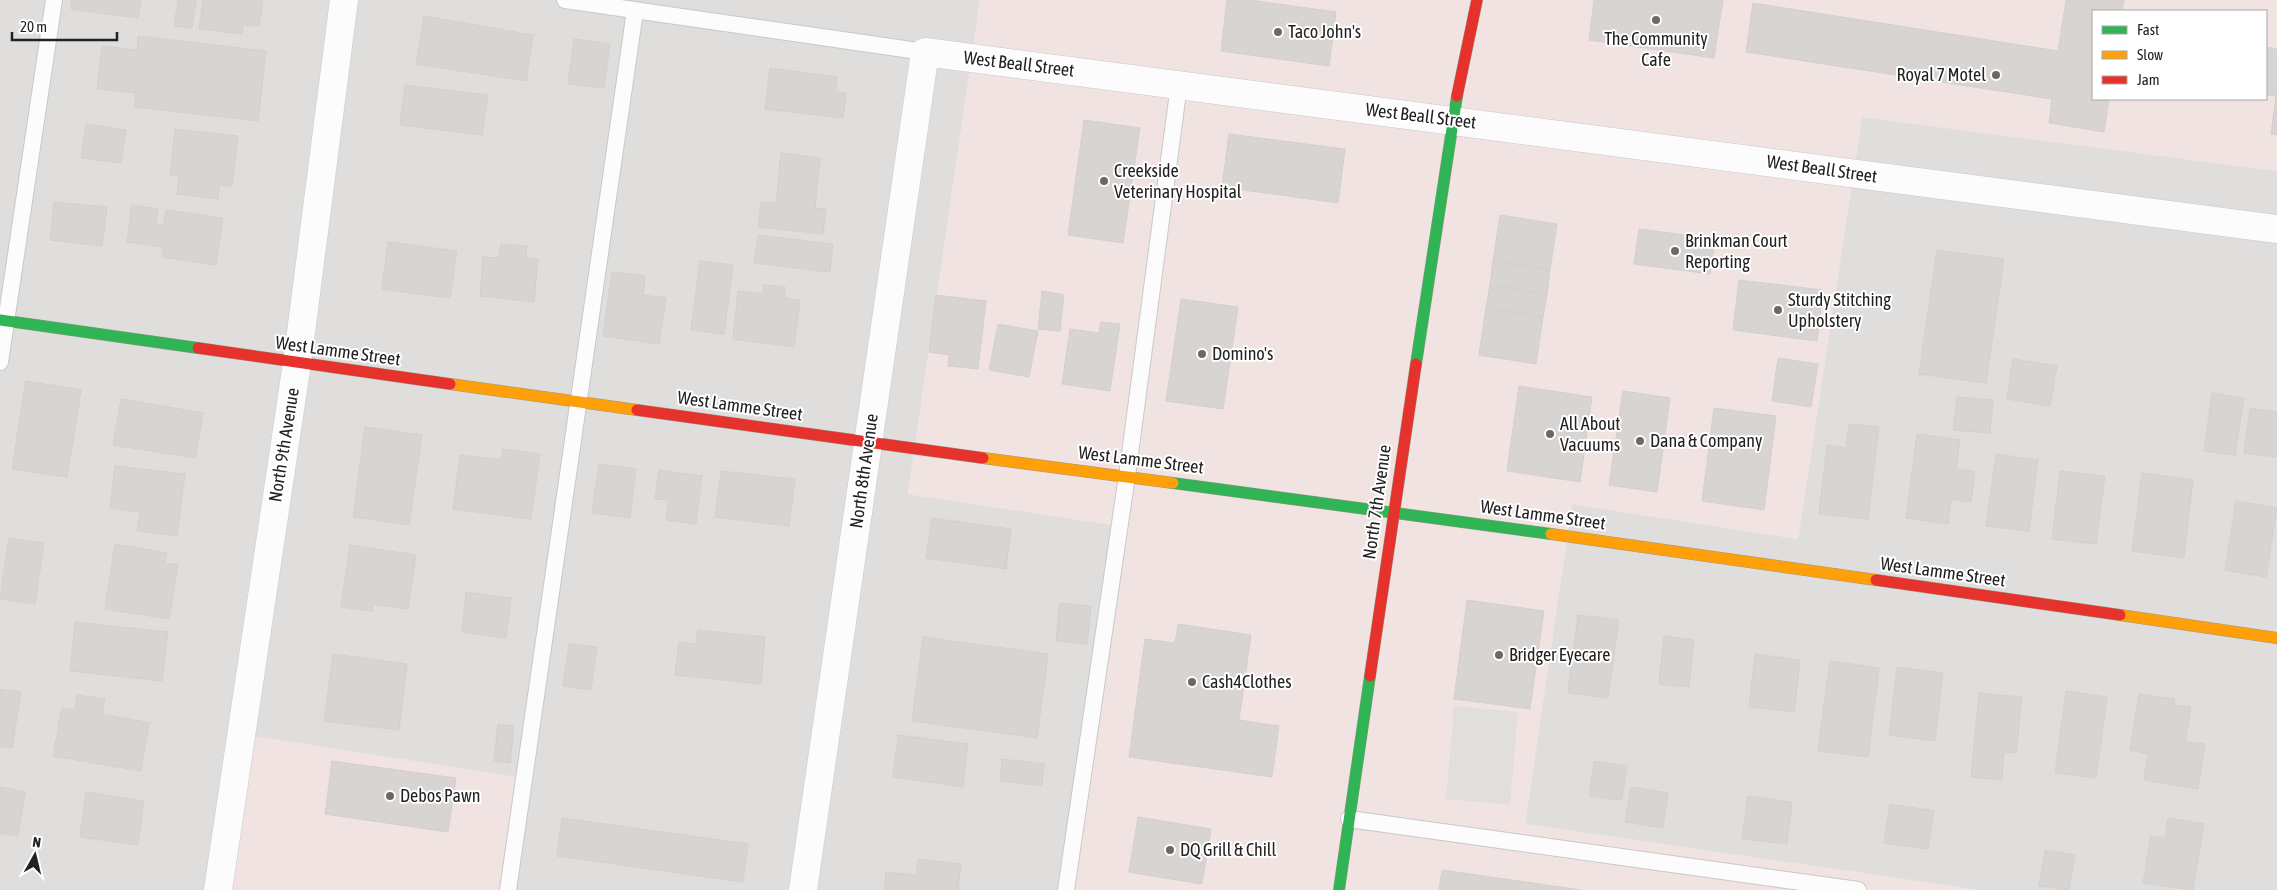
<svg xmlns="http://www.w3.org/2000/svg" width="2277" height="890" viewBox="0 0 2277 890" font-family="'Asap Condensed',sans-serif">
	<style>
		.residential { fill: #dfdedc }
		.commercial { fill: #f1e3e1; fill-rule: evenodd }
		.parking { fill: #e0dfde }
		.building { fill: #d7d4d2; stroke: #d3d0cc }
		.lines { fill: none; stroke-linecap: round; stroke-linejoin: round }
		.lane-casing { stroke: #c9c8c7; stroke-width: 18 }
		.street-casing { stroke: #c9c8c7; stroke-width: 29 }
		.fast-casing { stroke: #999a82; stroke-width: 12 }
		.slow-casing { stroke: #999a82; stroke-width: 12 }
		.jam-casing { stroke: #999a82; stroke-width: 12 }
		.lane { stroke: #fdfcfc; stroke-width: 16 }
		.street { stroke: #fdfcfc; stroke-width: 28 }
		.fast { stroke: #30b455; stroke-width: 11 }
		.slow { stroke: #ff9f0a; stroke-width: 11 }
		.jam { stroke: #e5322d; stroke-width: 11 }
		.poi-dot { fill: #6a6968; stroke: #fff; stroke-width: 2 }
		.labels { text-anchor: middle; stroke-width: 4; stroke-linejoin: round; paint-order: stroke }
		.poi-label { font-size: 18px; fill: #222; stroke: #fff; text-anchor: start }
		.street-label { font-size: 18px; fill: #222; stroke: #fff }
	</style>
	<rect width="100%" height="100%" fill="#f0eeeb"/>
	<!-- residential -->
	<g class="residential">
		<path d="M0 0H980L908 494 1120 526 1066 890H0Z"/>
		<path d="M1862 117 2277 171V890H1978L1525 824 1572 504 1798 539Z"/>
	</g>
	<!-- commercial -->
	<g class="commercial">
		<path d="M980 0H2277V171L1862 117 1798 539 1572 504 1525 824 1978 890H1066L1120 526 908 494ZM2093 11H2266V99H2093Z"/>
		<path d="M241 734 524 778 508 890H218Z"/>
	</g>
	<!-- parking -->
	<path class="parking" d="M1454 706 1518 712 1510 805 1446 799Z"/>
	<!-- building -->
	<g class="building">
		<path d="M72 0H141L138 18 71 9Z"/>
		<path d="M178 0H196L192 28 174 26Z"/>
		<path d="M203 0H263L259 26 243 25 242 34 199 29Z"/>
		<path d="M1227 0H1249L1336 12 1329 66 1221 51Z"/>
		<path d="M1594 0H1723L1714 58 1589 40Z"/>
		<path d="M2066 0H2124L2122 11H2093V99H2109L2104 132 2049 123 2052 99 1746 52 1753 3 2058 51Z"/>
		<path d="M424 16 533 35 526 81 416 64Z"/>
		<path d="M138 36 266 51 258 121 134 107 136 93 97 89 102 46 137 50Z"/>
		<path d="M574 39 610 44 604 88 568 84Z"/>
		<path d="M2266 47 2277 49V135L2271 134 2276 96 2266 95Z"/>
		<path d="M770 68 837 77 835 92 846 93 843 118 765 109Z"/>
		<path d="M405 85 488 95 482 135 400 125Z"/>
		<path d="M1084 120 1140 128 1123 243 1068 235Z"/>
		<path d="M86 124 126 130 121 163 81 158Z"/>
		<path d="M175 129 238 136 232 186 219 185 218 199 177 194 179 175H170Z"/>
		<path d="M1229 134 1345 149 1338 203 1222 187Z"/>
		<path d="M781 153 820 158 815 208 826 209 823 234 758 227 761 202 776 203Z"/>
		<path d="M54 202 107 207 102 246 50 240Z"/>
		<path d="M132 205 158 209 156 224 164 225 166 210 223 218 216 265 162 257 164 247 127 242Z"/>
		<path d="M1500 215 1557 224 1550 270 1493 261Z"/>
		<path d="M1639 229 1715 239 1710 274 1634 264Z"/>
		<path d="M758 235 833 244 830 272 754 263Z"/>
		<path d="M388 242 457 251 450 298 382 289Z"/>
		<path d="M501 244 527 246 526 258 538 259 534 302 480 296 483 257 499 258Z"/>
		<path d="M1937 250 2004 259 1986 383 1919 374Z"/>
		<path d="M700 261 733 265 724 334 691 330Z"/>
		<path d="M1493 261 1550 270 1547 294 1490 285Z"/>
		<path d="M612 272 645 276 643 295 666 298 659 344 603 336Z"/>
		<path d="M1739 280 1823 290 1817 341 1733 330Z"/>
		<path d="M764 285 785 287 784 298 800 300 794 347 733 339 738 291 763 294Z"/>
		<path d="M1490 285 1547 294 1543 317 1486 308Z"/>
		<path d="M1042 291 1064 295 1060 331 1038 329Z"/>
		<path d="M936 295 986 301 978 369 948 366 949 355 929 352Z"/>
		<path d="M1181 299 1238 307 1223 409 1166 401Z"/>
		<path d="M1486 308 1543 317 1536 364 1479 355Z"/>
		<path d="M1101 322 1120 324 1110 391 1062 384 1070 329 1099 333Z"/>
		<path d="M998 324 1038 331 1029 377 989 370Z"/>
		<path d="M1778 358 1818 364 1811 407 1772 401Z"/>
		<path d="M2013 359 2057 366 2050 406 2007 399Z"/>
		<path d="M26 381 81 390 67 477 12 469Z"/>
		<path d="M1519 386 1592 397 1580 482 1507 471Z"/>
		<path d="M1623 391 1670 398 1657 492 1609 485Z"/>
		<path d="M2212 393 2244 398 2235 455 2204 451Z"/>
		<path d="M1957 397 1993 400 1990 433 1953 430Z"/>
		<path d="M121 399 203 413 195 458 113 445Z"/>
		<path d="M1714 408 1776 416 1764 510 1702 501Z"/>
		<path d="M2250 408 2277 412V457L2244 453Z"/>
		<path d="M1849 424 1879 427 1868 519 1819 514 1827 445 1846 448Z"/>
		<path d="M365 427 422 435 409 525 353 517Z"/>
		<path d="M1917 434 1960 440 1956 469 1975 472 1971 502 1951 499 1948 524 1906 518Z"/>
		<path d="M503 449 540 454 531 519 453 509 460 455 501 460Z"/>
		<path d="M1996 454 2038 460 2029 531 1986 526Z"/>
		<path d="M599 464 636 469 630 518 592 513Z"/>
		<path d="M115 466 185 474 177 536 137 531 140 512 110 508Z"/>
		<path d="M659 470 702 476 696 524 666 520 669 500 655 499Z"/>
		<path d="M721 471 795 479 789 526 715 517Z"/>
		<path d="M2060 471 2105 476 2096 544 2052 539Z"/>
		<path d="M2142 473 2193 480 2184 558 2132 551Z"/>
		<path d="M2236 501 2277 508 2266 577 2225 570Z"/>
		<path d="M932 518 1011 529 1006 569 926 558Z"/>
		<path d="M9 538 44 543 35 604 0 599Z"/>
		<path d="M115 544 167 553 165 563 178 565 169 619 105 609Z"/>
		<path d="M350 545 416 555 408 609 373 604 372 611 341 607Z"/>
		<path d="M466 592 511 598 506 638 462 632Z"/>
		<path d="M1467 600 1544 611 1530 709 1454 699Z"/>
		<path d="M1060 603 1091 606 1087 644 1056 641Z"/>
		<path d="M1578 615 1619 620 1608 698 1568 693Z"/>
		<path d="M75 622 168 632 162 681 70 671Z"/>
		<path d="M1178 624 1251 635 1239 720 1279 726 1272 777 1129 757 1145 639 1175 643Z"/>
		<path d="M698 630 765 637 761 684 675 675 679 642 696 644Z"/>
		<path d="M1664 636 1694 640 1689 687 1659 684Z"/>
		<path d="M923 637 1048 654 1037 738 912 721Z"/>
		<path d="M569 644 597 647 591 690 563 686Z"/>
		<path d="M333 654 407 664 399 730 324 721Z"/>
		<path d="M1755 654 1800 660 1794 712 1749 707Z"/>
		<path d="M1830 661 1879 668 1868 757 1818 751Z"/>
		<path d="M1897 667 1943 673 1935 741 1889 735Z"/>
		<path d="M0 689 21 692 12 748 0 746Z"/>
		<path d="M2066 691 2107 697 2096 778 2055 773Z"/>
		<path d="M1979 693 2022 697 2016 753 2004 752 2002 780 1971 777Z"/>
		<path d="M2139 694 2175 699 2174 705 2191 707 2185 742 2205 744 2198 789 2144 780 2148 754 2130 750Z"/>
		<path d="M77 695 105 699 102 714 149 723 141 771 53 756 62 708 75 710Z"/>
		<path d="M498 724 514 726 510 763 494 761Z"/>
		<path d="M898 735 968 744 963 787 893 777Z"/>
		<path d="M1002 759 1044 764 1042 786 1000 781Z"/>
		<path d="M332 761 456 778 448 832 325 814Z"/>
		<path d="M1594 761 1627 766 1622 800 1589 796Z"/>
		<path d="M0 787 25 792 18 836 0 833Z"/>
		<path d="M1631 787 1668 793 1663 828 1625 822Z"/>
		<path d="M86 792 144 801 138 845 80 837Z"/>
		<path d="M1748 796 1792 802 1787 844 1742 839Z"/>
		<path d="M1890 804 1934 811 1928 849 1884 843Z"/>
		<path d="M1138 817 1211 829 1202 884 1129 872Z"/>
		<path d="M562 818 748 844 743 882 557 856Z"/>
		<path d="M2168 818 2204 824 2193 890 2143 883 2151 836 2165 838Z"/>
		<path d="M2045 850 2075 855 2069 890 2039 886Z"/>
		<path d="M918 859 961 864 958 890H884L886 872 916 875Z"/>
		<path d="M1442 870 1581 890H1439Z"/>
	</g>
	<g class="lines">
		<!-- lane casing -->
		<g class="lane-casing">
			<g id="lane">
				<path d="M565 0 925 52"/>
				<path d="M0 362 54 0"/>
				<path d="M1349 819 1858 890"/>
				<path d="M508 890 635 11"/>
				<path d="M1066 890 1127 476 1179 85"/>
			</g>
		</g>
		<!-- street casing -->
		<g class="street-casing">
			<g id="street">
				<path d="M218 890 297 363 344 0"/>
				<path d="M803 890 925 52 2277 229"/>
			</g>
		</g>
		<!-- fast casing -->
		<g class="fast-casing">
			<g id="fast">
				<path d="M0 320 198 348"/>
				<path d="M1416 364 1457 96"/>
				<path d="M1173 483 1551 534"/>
				<path d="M1339 890 1370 676"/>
			</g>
		</g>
		<!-- slow casing -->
		<g class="slow-casing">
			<g id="slow">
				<path d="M450 384 637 410"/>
				<path d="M983 458 1173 483"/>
				<path d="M1551 534 1876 580"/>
				<path d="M2120 615 2277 638"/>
			</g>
		</g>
		<!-- jam casing -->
		<g class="jam-casing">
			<g id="jam">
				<path d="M1457 96 1477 0"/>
				<path d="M198 348 450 384"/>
				<path d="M637 410 983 458"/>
				<path d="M1876 580 2120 615"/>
				<path d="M1370 676 1416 364"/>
			</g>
		</g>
		<!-- lane -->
		<use href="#lane" class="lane"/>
		<!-- street -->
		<use href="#street" class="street"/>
		<!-- fast -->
		<use href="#fast" class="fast"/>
		<!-- slow -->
		<use href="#slow" class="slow"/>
		<!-- jam -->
		<use href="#jam" class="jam"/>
	</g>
	<!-- markers -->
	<g class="poi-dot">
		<circle cx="1656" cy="20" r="5"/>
		<circle cx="1278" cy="32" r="5"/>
		<circle cx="1996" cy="75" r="5"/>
		<circle cx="1104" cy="181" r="5"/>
		<circle cx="1675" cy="251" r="5"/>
		<circle cx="1778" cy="310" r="5"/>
		<circle cx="1202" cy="354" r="5"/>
		<circle cx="1550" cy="434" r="5"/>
		<circle cx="1640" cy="441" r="5"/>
		<circle cx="1499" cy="655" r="5"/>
		<circle cx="1192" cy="682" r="5"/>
		<circle cx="390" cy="796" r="5"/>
		<circle cx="1170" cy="850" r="5"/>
	</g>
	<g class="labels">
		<!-- poi labels -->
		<g class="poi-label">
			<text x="1288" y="38">Taco John's</text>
			<text x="1656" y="45" text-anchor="middle">The Community<tspan x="1656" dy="21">Cafe</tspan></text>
			<text x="1986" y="81" text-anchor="end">Royal 7 Motel</text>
			<text x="1114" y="177">Creekside<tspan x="1114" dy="21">Veterinary Hospital</tspan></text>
			<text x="1685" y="247">Brinkman Court<tspan x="1685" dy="21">Reporting</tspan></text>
			<text x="1788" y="306">Sturdy Stitching<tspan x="1788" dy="21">Upholstery</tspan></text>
			<text x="1212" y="360">Domino's</text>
			<text x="1560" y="430">All About<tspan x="1560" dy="21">Vacuums</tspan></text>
			<text x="1650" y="447">Dana &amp; Company</text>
			<text x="1509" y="661">Bridger Eyecare</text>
			<text x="1202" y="688">Cash4Clothes</text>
			<text x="400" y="802">Debos Pawn</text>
			<text x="1180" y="856">DQ Grill &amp; Chill</text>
		</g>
		<!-- street labels -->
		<g class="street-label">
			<text transform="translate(1019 64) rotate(7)" y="6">West Beall Street</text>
			<text transform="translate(1421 116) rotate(7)" y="6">West Beall Street</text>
			<text transform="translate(1822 169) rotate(8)" y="6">West Beall Street</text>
			<text transform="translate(338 351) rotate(8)" y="6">West Lamme Street</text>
			<text transform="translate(740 406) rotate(8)" y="6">West Lamme Street</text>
			<text transform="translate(284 445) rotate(-81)" y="6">North 9th Avenue</text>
			<text transform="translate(1141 460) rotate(7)" y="6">West Lamme Street</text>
			<text transform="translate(864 471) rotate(-82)" y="6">North 8th Avenue</text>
			<text transform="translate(1377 502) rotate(-82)" y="6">North 7th Avenue</text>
			<text transform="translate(1543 515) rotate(8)" y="6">West Lamme Street</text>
			<text transform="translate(1943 572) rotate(8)" y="6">West Lamme Street</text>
		</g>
	</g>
	<!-- legend -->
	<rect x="2092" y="10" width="175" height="90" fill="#ffffff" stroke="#a7a7a7"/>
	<rect x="2102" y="26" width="25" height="8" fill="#30b455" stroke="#a7a7a7"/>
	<text x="2137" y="35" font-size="15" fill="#222222">Fast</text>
	<rect x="2102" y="51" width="25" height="8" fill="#ff9f0a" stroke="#a7a7a7"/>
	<text x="2137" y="60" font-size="15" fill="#222222">Slow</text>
	<rect x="2102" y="76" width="25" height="8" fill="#e5322d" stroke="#a7a7a7"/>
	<text x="2137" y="85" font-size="15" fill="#222222">Jam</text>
	<!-- north arrow -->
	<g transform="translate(35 855) rotate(8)" stroke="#ffffff" stroke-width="4" paint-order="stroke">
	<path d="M0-4L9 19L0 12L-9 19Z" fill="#222222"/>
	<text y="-8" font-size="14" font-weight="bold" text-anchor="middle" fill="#222222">N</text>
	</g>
	<!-- scale -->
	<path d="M12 32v8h105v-8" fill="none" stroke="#222222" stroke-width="2.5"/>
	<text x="20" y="32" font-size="15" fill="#222222" stroke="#ffffff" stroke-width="4" paint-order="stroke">20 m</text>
</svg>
